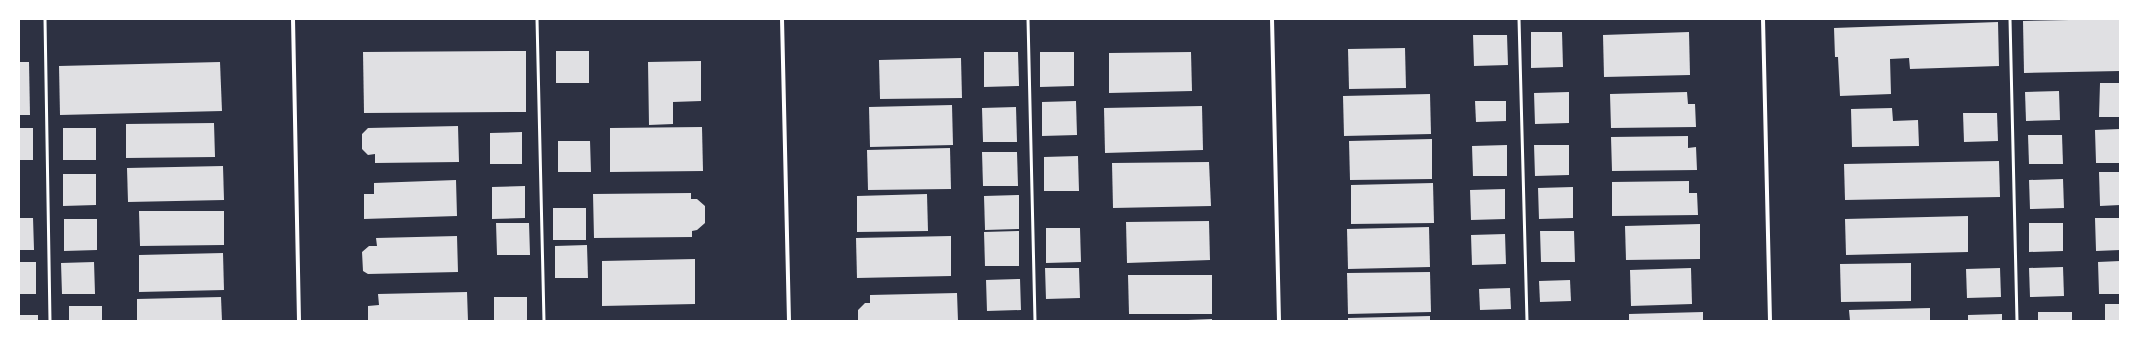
<svg xmlns="http://www.w3.org/2000/svg" width="2139" height="340" viewBox="0 0 2139 340" font-family="Signika,sans-serif">
	<style>
		.building { fill: #e0e0e3 }
		.lines { fill: none; stroke-linecap: round; stroke-linejoin: round }
		.service { stroke: #fff; stroke-width: 3 }
		.minor { stroke: #fff; stroke-width: 4 }
	</style>
	<rect width="100%" height="100%" fill="#2d3142"/>
	<!-- building -->
	<g class="building">
		<path d="M2120 19V71L2024 73 2023 21Z"/>
		<path d="M1998 22 1999 66 1910 69 1909 58 1890 59 1891 94 1840 96 1838 57H1835L1834 28Z"/>
		<path d="M1531 32H1562L1563 67 1531 68Z"/>
		<path d="M1689 32 1690 75 1604 77 1603 35Z"/>
		<path d="M1473 35H1507L1508 65 1474 66Z"/>
		<path d="M1405 48 1406 88 1349 89 1348 49Z"/>
		<path d="M526 51V112L364 113 363 52Z"/>
		<rect x="556" y="51" width="33" height="32"/>
		<path d="M984 52H1018L1019 86 984 87Z"/>
		<path d="M1040 52H1074V86L1040 87Z"/>
		<path d="M1191 52 1192 91 1109 93V53Z"/>
		<path d="M961 58 962 98 880 99 879 60Z"/>
		<path d="M701 61V101L673 102V124L649 125 648 62Z"/>
		<path d="M19 62H29L30 115H19Z"/>
		<path d="M220 62 222 111 60 115 59 66Z"/>
		<path d="M2100 83H2120V117H2099Z"/>
		<path d="M2059 91 2060 120 2026 121 2025 92Z"/>
		<path d="M1569 92V123L1535 124 1534 93Z"/>
		<path d="M1687 92 1688 104H1695L1696 127 1611 128 1610 94Z"/>
		<path d="M1430 94 1431 134 1344 136 1343 96Z"/>
		<path d="M1076 101 1077 135 1042 136V102Z"/>
		<path d="M1475 101H1506V121L1476 122Z"/>
		<path d="M952 105 953 145 870 147 869 107Z"/>
		<path d="M1202 106 1203 150 1105 153 1104 108Z"/>
		<path d="M1016 107 1017 142H983L982 108Z"/>
		<path d="M1892 108 1893 121 1918 120 1919 146 1852 147 1851 109Z"/>
		<path d="M1963 113H1997L1998 141 1964 142Z"/>
		<path d="M214 123 215 157 126 158V124Z"/>
		<path d="M458 126 459 162 375 163V154L368 155 362 149V134L368 128Z"/>
		<path d="M702 127 703 171 610 172V128Z"/>
		<rect x="19" y="128" width="14" height="32"/>
		<rect x="63" y="128" width="33" height="32"/>
		<path d="M2120 129V163H2096L2095 130Z"/>
		<path d="M522 132V164H490V133Z"/>
		<path d="M2028 135H2062L2063 164H2029Z"/>
		<path d="M1688 136V148L1696 147 1697 170 1612 171 1611 137Z"/>
		<path d="M1432 139V179L1350 180 1349 141Z"/>
		<path d="M558 141H590L591 172H558Z"/>
		<path d="M1507 145V176H1473L1472 146Z"/>
		<path d="M1534 145H1569V175L1535 176Z"/>
		<path d="M950 148 951 189 868 190 867 150Z"/>
		<path d="M982 152H1017L1018 186H983Z"/>
		<path d="M1078 156 1079 191H1044V157Z"/>
		<path d="M1999 161 2000 197 1845 200 1844 164Z"/>
		<path d="M1209 162 1211 206 1113 208 1112 163Z"/>
		<path d="M223 166 224 200 128 202 127 168Z"/>
		<path d="M2099 172H2120V205L2100 206Z"/>
		<path d="M63 174H96V205L63 206Z"/>
		<path d="M2063 179 2064 208 2030 209 2029 180Z"/>
		<path d="M456 180 457 216 364 219V194H374V183Z"/>
		<path d="M1689 181V193H1697L1698 215 1612 216V182Z"/>
		<path d="M1433 183 1434 223 1351 224V185Z"/>
		<path d="M525 186V218L492 219V187Z"/>
		<path d="M1573 187V218L1539 219 1538 188Z"/>
		<path d="M1505 189V219L1471 220 1470 190Z"/>
		<path d="M691 193V199H697L705 206V223L697 230 692 231V237L594 238 593 194Z"/>
		<path d="M927 194 928 231 857 232V196Z"/>
		<path d="M1019 195V229L985 230 984 196Z"/>
		<rect x="553" y="208" width="33" height="32"/>
		<path d="M139 211H224V245L140 246Z"/>
		<path d="M1968 216V252L1846 255 1845 219Z"/>
		<path d="M19 218H33L34 250H19Z"/>
		<path d="M2095 218H2120V250L2096 251Z"/>
		<path d="M64 219H97V250L64 251Z"/>
		<path d="M1209 221 1210 260 1127 263 1126 222Z"/>
		<path d="M496 223H529L530 255H497Z"/>
		<path d="M2029 223H2063V251L2029 252Z"/>
		<path d="M1700 224V259L1626 260 1625 226Z"/>
		<path d="M1429 227 1430 267 1348 269 1347 229Z"/>
		<path d="M1046 228H1080L1081 262 1046 263Z"/>
		<path d="M1019 231V266H985L984 232Z"/>
		<path d="M1540 231H1574L1575 262H1541Z"/>
		<path d="M1505 234 1506 264 1472 265 1471 235Z"/>
		<path d="M457 236 458 272 368 274 363 271 362 252 369 246H377L376 238Z"/>
		<path d="M951 236V276L857 278 856 238Z"/>
		<path d="M587 245 588 278H555V246Z"/>
		<path d="M223 253 224 290 139 292V255Z"/>
		<path d="M695 259V304L602 306V261Z"/>
		<path d="M2120 261V294H2099L2098 262Z"/>
		<rect x="19" y="262" width="17" height="32"/>
		<path d="M94 262 95 294H62L61 263Z"/>
		<path d="M1911 263V301L1841 302 1840 264Z"/>
		<path d="M2063 267 2064 296 2030 297 2029 268Z"/>
		<path d="M1045 268H1079L1080 298 1046 299Z"/>
		<path d="M1691 268 1692 304 1631 306 1630 270Z"/>
		<path d="M2000 268 2001 297 1967 298 1966 269Z"/>
		<path d="M1430 272 1431 312 1348 314 1347 273Z"/>
		<path d="M1128 275H1212V314H1129Z"/>
		<path d="M1020 279 1021 310 987 311 986 280Z"/>
		<path d="M1570 280 1571 301 1540 302 1539 281Z"/>
		<path d="M1510 288 1511 309 1480 310 1479 289Z"/>
		<path d="M467 292 468 321H368V306L379 305 378 294Z"/>
		<path d="M957 293 958 321H858V310L865 303H870V295Z"/>
		<path d="M221 297 222 321H137V299Z"/>
		<rect x="494" y="297" width="33" height="24"/>
		<rect x="2105" y="304" width="15" height="17"/>
		<rect x="69" y="306" width="33" height="15"/>
		<path d="M1930 308V321H1850L1849 310Z"/>
		<path d="M1703 312V321H1629V314Z"/>
		<rect x="2038" y="312" width="34" height="9"/>
		<path d="M2002 314V321H1968V315Z"/>
		<rect x="19" y="315" width="19" height="6"/>
		<path d="M1430 316V321H1348V318Z"/>
		<path d="M1212 319V321H1188V320Z"/>
	</g>
	<g class="lines">
		<!-- service -->
		<g class="service">
			<path d="M45 19 50 321"/>
			<path d="M537 19 544 321"/>
			<path d="M1028 19 1035 321"/>
			<path d="M1519 19 1527 321"/>
			<path d="M2010 19 2017 321"/>
		</g>
		<!-- minor -->
		<g class="minor">
			<path d="M293 19 299 321"/>
			<path d="M782 19 789 321"/>
			<path d="M1272 19 1279 321"/>
			<path d="M1763 19 1770 321"/>
		</g>
	</g>
	<!-- border -->
	<rect width="2139" height="340" fill="none" stroke="#ffffff" stroke-width="40"/>
</svg>
